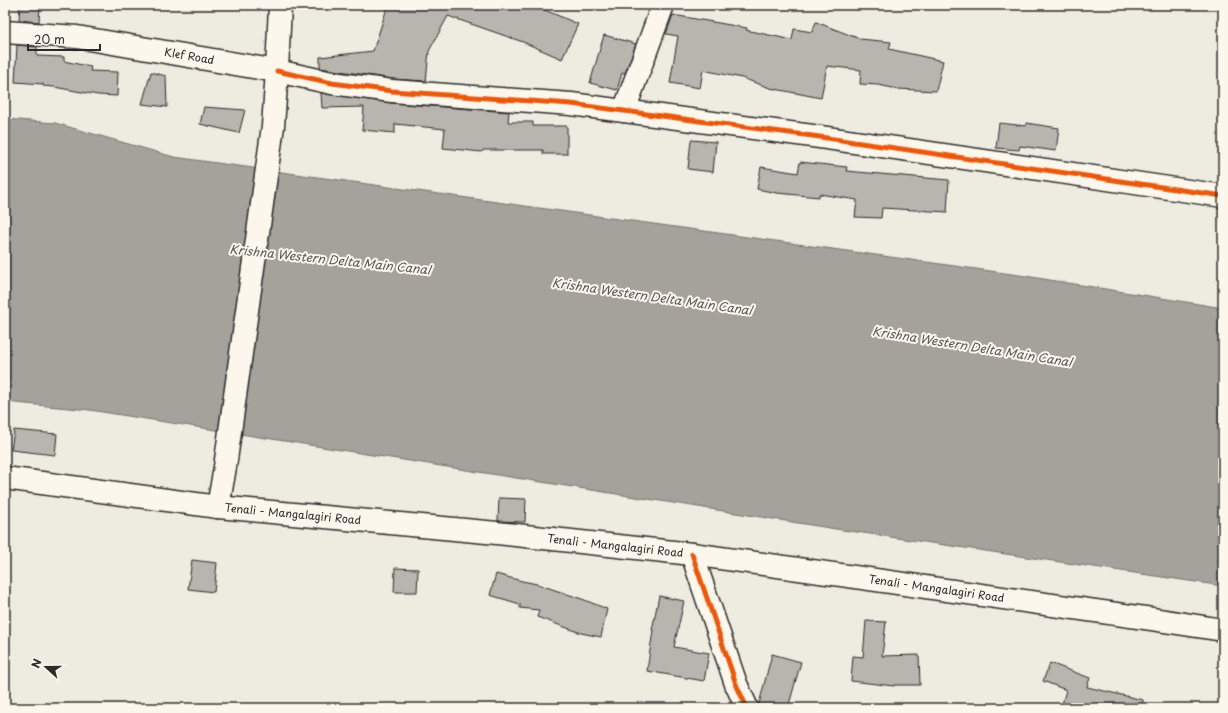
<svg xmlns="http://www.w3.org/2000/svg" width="1228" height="713" viewBox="0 0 1228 713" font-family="'Playpen Sans',sans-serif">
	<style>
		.water { fill: #a4a29a; stroke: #74726e }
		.building { fill: #b8b5ae; stroke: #2b2b2b }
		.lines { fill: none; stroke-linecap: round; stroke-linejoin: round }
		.street-casing { stroke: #2b2b2b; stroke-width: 25 }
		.secondary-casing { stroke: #2b2b2b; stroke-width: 25 }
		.primary-casing { stroke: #2b2b2b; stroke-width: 25 }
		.street { stroke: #fbf7ec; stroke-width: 22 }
		.secondary { stroke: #fbf7ec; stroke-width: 22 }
		.primary { stroke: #fbf7ec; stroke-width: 22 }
		.cycleway-casing { stroke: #fbf7ec; stroke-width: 8 }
		.cycleway { stroke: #e8590c; stroke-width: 5 }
		.labels { text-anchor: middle; stroke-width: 4; stroke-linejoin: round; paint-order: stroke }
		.street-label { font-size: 11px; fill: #2b2b2b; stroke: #fbf7ec }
		.water-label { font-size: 12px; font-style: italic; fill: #555552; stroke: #fbf7ec }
	</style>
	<rect width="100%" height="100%" fill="#eeebe0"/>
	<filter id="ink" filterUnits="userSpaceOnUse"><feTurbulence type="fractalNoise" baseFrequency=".025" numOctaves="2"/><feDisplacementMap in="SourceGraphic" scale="8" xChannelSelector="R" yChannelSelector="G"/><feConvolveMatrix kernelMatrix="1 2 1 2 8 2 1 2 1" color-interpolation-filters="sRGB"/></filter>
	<g filter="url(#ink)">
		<!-- water -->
		<path class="water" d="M5 119 55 123 174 157 1019 275 1223 308V586L836 529 90 410 5 402Z"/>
		<!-- building -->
		<g class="building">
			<path d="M20 5H40L39 22 19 20Z"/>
			<path d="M388 5H533L578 24 562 59 523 42 448 16 429 51 426 81 393 79 320 68V57L373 51Z"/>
			<path d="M673 15 747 28 746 30 792 40 794 29 812 32 816 22 860 39 891 42 889 49 943 61 936 91 898 89 878 85 860 84 861 70 827 66 821 98 770 88 742 78 703 70 700 88 670 83 678 36 666 34Z"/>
			<path d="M604 35 636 44 625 73H622L617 90 590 83Z"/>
			<path d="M17 45 37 47V56L64 57V61L91 67 90 71 118 72 117 96 98 95 54 87 43 86V84L15 82Z"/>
			<path d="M151 72 166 76 167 107 142 104Z"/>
			<path d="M321 93 391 103 509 112 508 122H533V126H567V154H543V150H483L482 152 443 148 445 129 395 124V133L362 130 364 107 322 108Z"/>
			<path d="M204 107 245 110 239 133 200 124Z"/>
			<path d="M999 123 1026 126V123L1059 128 1056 151 1020 146 1019 150 996 148Z"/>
			<path d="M691 140 716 142 713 172 688 169Z"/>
			<path d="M800 162 847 167 846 171 949 180 947 212 882 208 881 218 855 217 857 200 819 194V197L777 193 757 189 761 167 798 173Z"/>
			<path d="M14 430 57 434 55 455 11 450Z"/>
			<path d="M499 498 526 499 525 522 498 521Z"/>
			<path d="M192 560 217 563 214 592 188 589Z"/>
			<path d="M395 568 418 569 417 592H394Z"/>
			<path d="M496 574 522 581 537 584 582 599 607 609 601 637 581 633 537 617 539 610 520 608V604L490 595Z"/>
			<path d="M659 596 684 601 674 647 709 653 704 681 647 671 653 630H652Z"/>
			<path d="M866 621 886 622 882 656 919 655 920 685H894V686L851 681 853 656 863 657Z"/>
			<path d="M772 654 801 662 788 708H759V704Z"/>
			<path d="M1050 663 1090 678 1087 687 1143 700V708H1061L1066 690 1043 681Z"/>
		</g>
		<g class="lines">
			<!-- street casing -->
			<g class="street-casing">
				<g id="street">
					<path d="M624 111 663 5"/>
					<path d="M692 554 736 684 747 708"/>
				</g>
			</g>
			<!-- secondary casing -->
			<g class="secondary-casing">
				<g id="secondary">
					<path id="s1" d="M5 32 77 37 277 71 332 83 392 91 571 104 820 137 1223 196"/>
					<path d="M218 507 225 467 273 126 277 71 280 5"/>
				</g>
			</g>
			<!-- primary casing -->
			<g class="primary-casing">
				<g id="primary">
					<path id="s2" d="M5 478 218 507 497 533 692 554 1152 619 1223 630"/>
				</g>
			</g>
			<!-- street -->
			<use href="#street" class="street"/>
			<!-- secondary -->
			<use href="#secondary" class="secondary"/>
			<!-- primary -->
			<use href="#primary" class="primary"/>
			<!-- cycleway casing -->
			<g class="cycleway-casing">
				<g id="cycleway">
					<path d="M277 71 332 83 392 91 571 104 820 137 1223 196"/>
					<path d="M692 554 736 684 747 708"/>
				</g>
			</g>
			<!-- cycleway -->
			<use href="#cycleway" class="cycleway"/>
		</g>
	</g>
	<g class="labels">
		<!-- street labels -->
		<g class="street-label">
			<text dy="4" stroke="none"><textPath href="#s1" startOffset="186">Klef Road</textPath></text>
			<text dy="4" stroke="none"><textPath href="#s2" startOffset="290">Tenali - Mangalagiri Road</textPath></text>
			<text dy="4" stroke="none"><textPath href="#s2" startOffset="614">Tenali - Mangalagiri Road</textPath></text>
			<text dy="4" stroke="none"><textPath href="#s2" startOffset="938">Tenali - Mangalagiri Road</textPath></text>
		</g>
		<!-- water labels -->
		<g class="water-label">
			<text transform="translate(330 260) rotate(6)" y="4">Krishna Western Delta Main Canal</text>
			<text transform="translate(652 297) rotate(8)" y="4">Krishna Western Delta Main Canal</text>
			<text transform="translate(972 347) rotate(9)" y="4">Krishna Western Delta Main Canal</text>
		</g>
	</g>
	<!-- margin -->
	<rect width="1228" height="713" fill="none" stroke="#fbf7ec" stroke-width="20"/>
	<rect x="10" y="10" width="1208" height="693" fill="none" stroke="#2b2b2b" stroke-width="1.5" filter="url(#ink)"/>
	<!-- north arrow -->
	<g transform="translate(46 667) rotate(291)" stroke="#fbf7ec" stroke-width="3" paint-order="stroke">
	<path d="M0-3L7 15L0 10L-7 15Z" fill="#2b2b2b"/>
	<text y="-6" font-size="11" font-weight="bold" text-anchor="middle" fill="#2b2b2b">N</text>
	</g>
	<!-- scale -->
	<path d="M28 44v6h72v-6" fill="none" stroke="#2b2b2b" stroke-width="2"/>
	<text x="34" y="44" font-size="12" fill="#2b2b2b" stroke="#fbf7ec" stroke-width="3" paint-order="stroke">20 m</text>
</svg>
